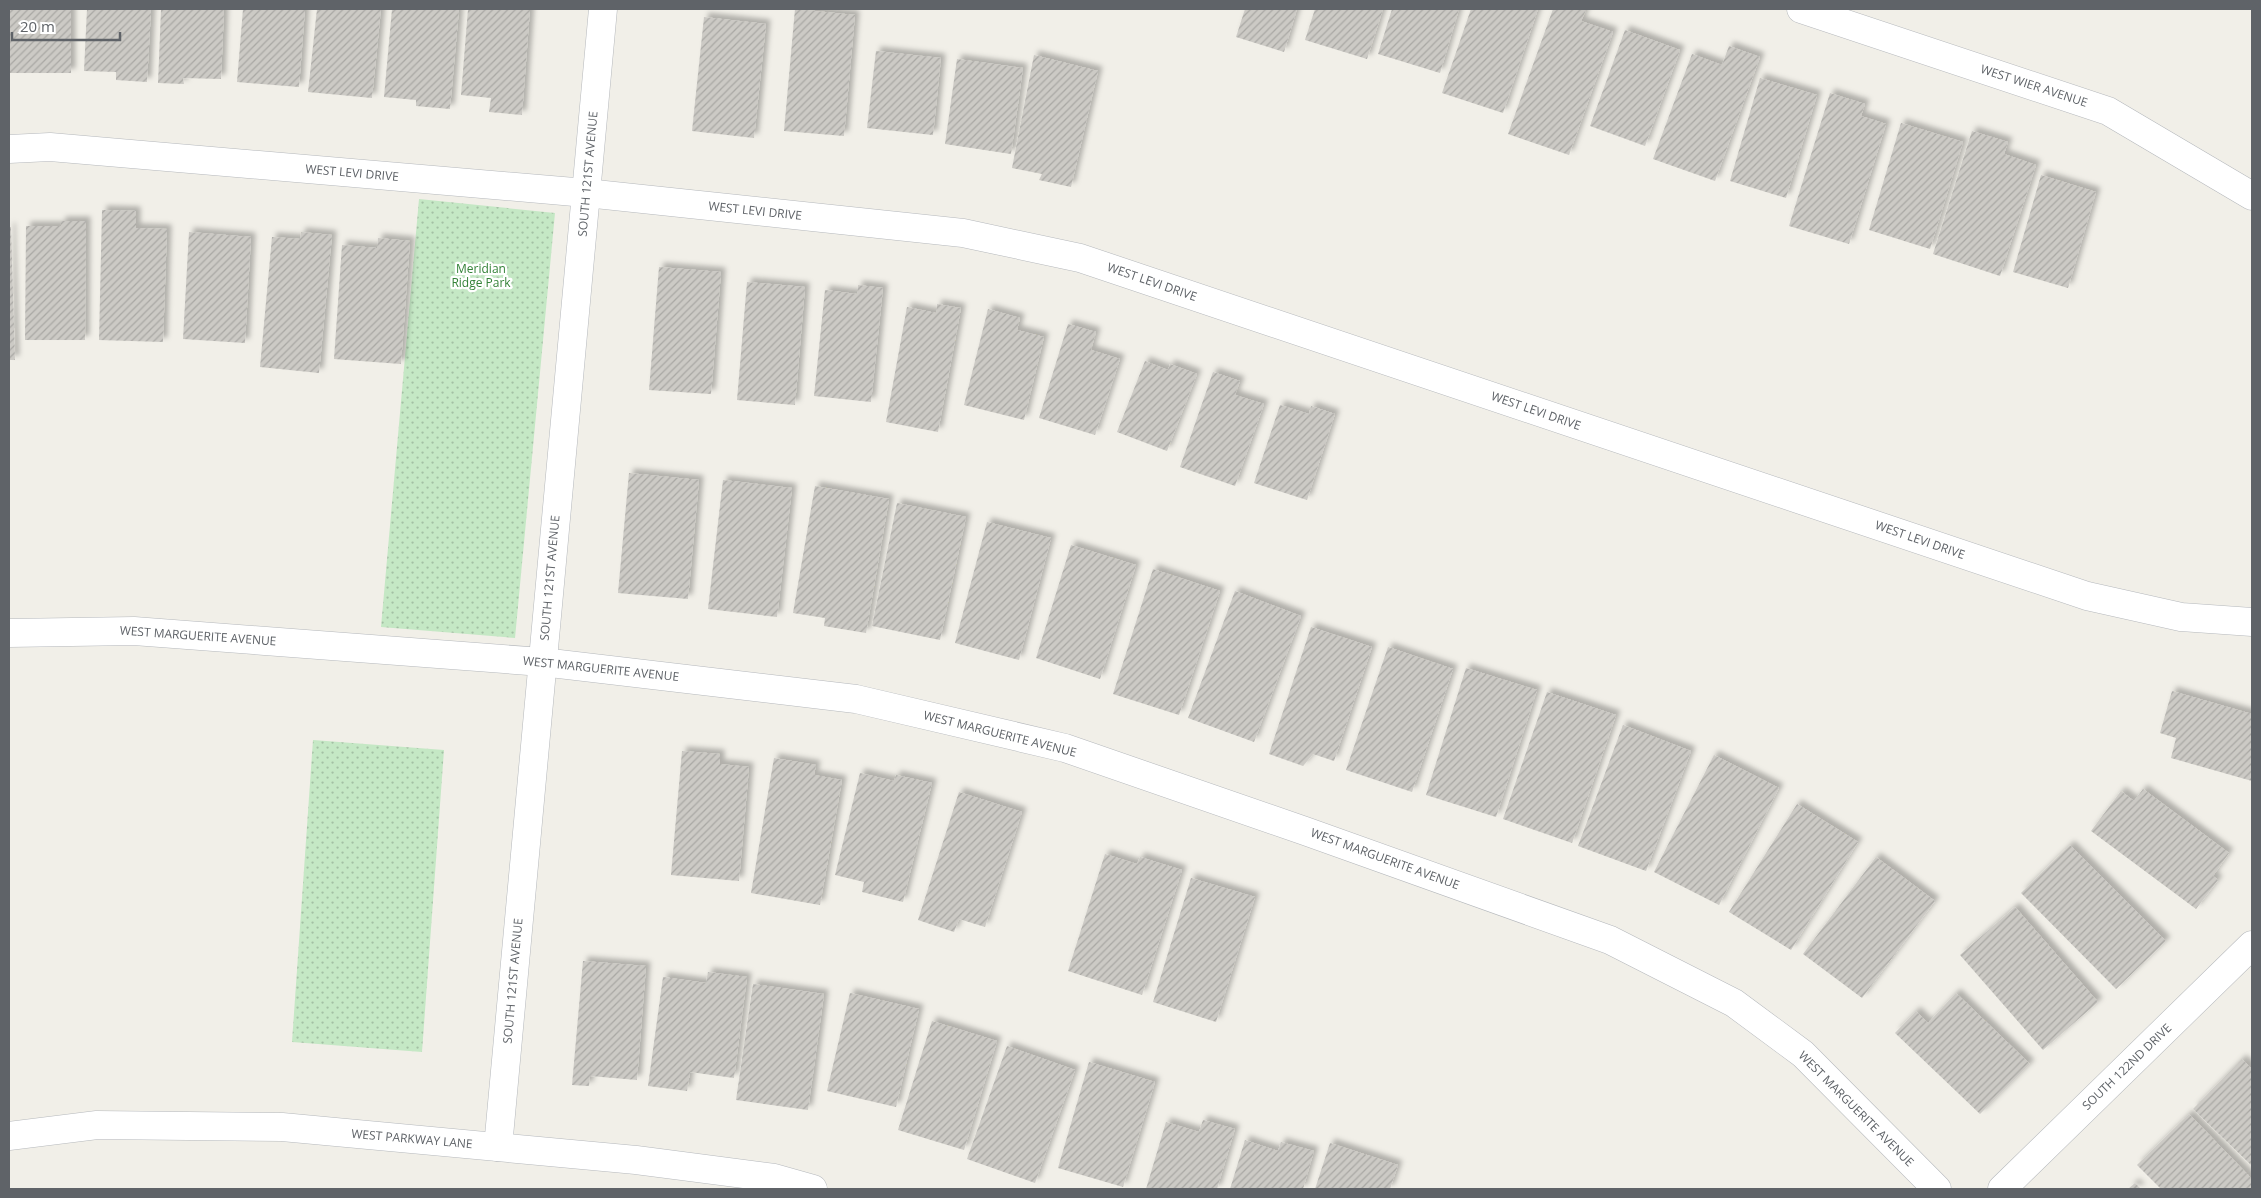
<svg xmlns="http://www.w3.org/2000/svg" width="2261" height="1198" viewBox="0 0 2261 1198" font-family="'Open Sans',sans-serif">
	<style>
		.park { fill: url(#park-dots) }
		.building { fill: url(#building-hatch); filter: url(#shadow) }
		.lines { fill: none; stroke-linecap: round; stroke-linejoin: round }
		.street-casing { stroke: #b5b8bc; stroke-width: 29 }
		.street { stroke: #fff; stroke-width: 28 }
		.labels { text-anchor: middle; stroke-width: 4.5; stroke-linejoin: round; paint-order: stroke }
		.street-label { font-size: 12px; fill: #5f6368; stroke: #fff }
		.park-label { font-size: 12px; fill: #348238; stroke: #fff }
	</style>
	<defs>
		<pattern id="park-dots" width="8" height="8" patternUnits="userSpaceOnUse" patternTransform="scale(1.25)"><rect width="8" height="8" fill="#c5e8c5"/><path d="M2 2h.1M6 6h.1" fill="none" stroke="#a3c0a4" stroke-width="1.8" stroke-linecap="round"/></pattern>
		<pattern id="building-hatch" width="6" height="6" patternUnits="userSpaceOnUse" patternTransform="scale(1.25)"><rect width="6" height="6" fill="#cccac5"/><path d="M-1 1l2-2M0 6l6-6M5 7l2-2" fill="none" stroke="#a9a8a4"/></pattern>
		<filter id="shadow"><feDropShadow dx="4.5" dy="-4.5" stdDeviation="2.5" flood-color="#0004"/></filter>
	</defs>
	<rect width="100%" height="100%" fill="#f1efe8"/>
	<!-- park -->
	<g class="park">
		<path d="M419 199 555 213 515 638 381 627Z"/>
		<path d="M313 740 444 750 422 1052 292 1042Z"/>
	</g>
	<!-- building -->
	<g class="building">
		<rect x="10" y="9" width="61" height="64"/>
		<path d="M87 9H151L147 82 116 80V72L84 71Z"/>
		<path d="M161 9H224L221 79 183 78 184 84 158 83Z"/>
		<path d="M243 9H305L299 87 237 82Z"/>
		<path d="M317 9H381L372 98 308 92Z"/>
		<path d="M392 9H459L450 109 416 106V100L384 97Z"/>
		<path d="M468 9H530L522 115 489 112 491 98 461 95Z"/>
		<path d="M795 9 855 15 844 136 784 131Z"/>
		<path d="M1245 9H1297L1284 52 1236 37Z"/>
		<path d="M1315 9H1383L1367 59 1305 40Z"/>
		<path d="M1392 9H1459L1440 73 1378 54Z"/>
		<path d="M1471 9H1538L1503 113 1442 93Z"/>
		<path d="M1553 9 1586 10 1581 21 1613 32 1569 155 1508 134Z"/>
		<path d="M704 17 766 24 754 138 692 131Z"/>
		<path d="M1625 30 1680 50 1645 146 1590 126Z"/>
		<path d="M1729 46 1760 57 1715 181 1653 159 1692 54 1722 65Z"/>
		<path d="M876 51 941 58 933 135 867 128Z"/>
		<path d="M1034 55 1098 71 1071 187 1039 180 1042 174 1012 168Z"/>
		<path d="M957 59 1023 68 1011 154 945 144Z"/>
		<path d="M1760 78 1817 95 1786 198 1730 181Z"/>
		<path d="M1830 93 1865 104 1861 116 1886 124 1849 244 1789 226Z"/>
		<path d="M1901 123 1963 142 1930 249 1869 230Z"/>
		<path d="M1972 131 2008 142 2004 154 2036 165 2000 276 1933 254Z"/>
		<path d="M2041 175 2096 192 2068 288 2013 272Z"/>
		<path d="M102 210 136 211V228L167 229 163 342 99 340Z"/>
		<path d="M61 221H86L85 340H25L26 226H61Z"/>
		<path d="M9 227H11L15 360H9Z"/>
		<path d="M189 232 251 237 245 343 183 339Z"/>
		<path d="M301 232 332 235 319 373 260 367 272 237 300 239Z"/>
		<path d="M378 238 410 241 401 364 334 359 342 245 377 248Z"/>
		<path d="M659 267 721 272 711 394 649 390Z"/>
		<path d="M747 282 805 287 795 405 737 400Z"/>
		<path d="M858 285 883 288 871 402 814 396 825 290 857 294Z"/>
		<path d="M937 304 961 308 938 432 886 422 907 307 936 313Z"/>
		<path d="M988 309 1020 318 1017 330 1044 337 1024 420 964 405Z"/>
		<path d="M1068 324 1096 332 1091 350 1120 359 1095 435 1039 418Z"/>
		<path d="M1145 361 1168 370 1170 364 1197 374 1167 451 1117 432Z"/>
		<path d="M1213 372 1240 381 1235 395 1264 404 1235 486 1180 467Z"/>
		<path d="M1280 405 1309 414 1311 406 1335 414 1307 500 1254 483Z"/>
		<path d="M629 473 699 480 688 599 618 593Z"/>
		<path d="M723 480 792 488 777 617 708 609Z"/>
		<path d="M815 486 889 499 866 633 824 626 825 618 793 613Z"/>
		<path d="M897 503 966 517 940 640 872 626Z"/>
		<path d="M987 522 1051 538 1019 660 955 643Z"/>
		<path d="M1071 545 1136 565 1100 679 1036 658Z"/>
		<path d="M1153 569 1220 591 1179 715 1113 694Z"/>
		<path d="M1235 591 1301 616 1254 742 1188 718Z"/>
		<path d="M1311 627 1372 647 1334 761 1313 754 1303 766 1269 754Z"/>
		<path d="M1388 647 1453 669 1412 792 1346 770Z"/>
		<path d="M1466 668 1537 690 1496 817 1426 795Z"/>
		<path d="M2172 691 2252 714V781L2171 758 2176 738 2160 733Z"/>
		<path d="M1547 692 1616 715 1572 843 1503 819Z"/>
		<path d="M1623 725 1691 751 1646 871 1578 846Z"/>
		<path d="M682 751 720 754V764L749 767 739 881 671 875Z"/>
		<path d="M1714 755 1779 788 1719 905 1654 872Z"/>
		<path d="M774 758 816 765 814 775 842 780 820 905 751 893Z"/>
		<path d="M860 773 894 781 896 775 932 783 903 902 862 892 864 882 835 875Z"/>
		<path d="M2143 789 2229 853 2213 876 2218 880 2196 909 2091 831 2121 791 2134 801Z"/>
		<path d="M959 792 1022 812 985 927 959 919 954 932 918 920Z"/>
		<path d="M1797 804 1858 842 1791 950 1729 912Z"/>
		<path d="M2070 845 2166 941 2116 989 2021 893Z"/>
		<path d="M1105 854 1137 864 1140 857 1182 870 1142 995 1068 971Z"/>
		<path d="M1876 857 1935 901 1862 998 1803 954Z"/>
		<path d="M1191 878 1255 897 1216 1022 1153 1002Z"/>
		<path d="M2015 907 2098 1002 2043 1050 1960 955Z"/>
		<path d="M583 961 646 966 637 1080 590 1076 589 1086 572 1085Z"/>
		<path d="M708 972 747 977 734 1078 690 1072 687 1091 648 1086 663 977 706 983Z"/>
		<path d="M753 984 824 994 808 1110 736 1100Z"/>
		<path d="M850 993 919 1009 896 1107 827 1091Z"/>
		<path d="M1956 993 2030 1064 1980 1114 1895 1033 1916 1011 1928 1023Z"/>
		<path d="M932 1021 997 1041 964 1150 898 1130Z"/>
		<path d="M1007 1046 1075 1070 1035 1183 967 1159Z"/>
		<path d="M2242 1059 2252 1069V1166L2193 1109Z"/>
		<path d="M1089 1062 1155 1082 1123 1187 1058 1168Z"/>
		<path d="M2189 1114 2252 1179V1189H2161L2137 1165Z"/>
		<path d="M1203 1120 1235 1129 1217 1189H1146L1166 1122 1199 1132Z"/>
		<path d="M1245 1140 1278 1151 1281 1142 1314 1151 1303 1189H1230Z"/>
		<path d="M1330 1143 1398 1165 1390 1189H1315Z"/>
		<path d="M2135 1183 2141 1189H2128Z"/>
	</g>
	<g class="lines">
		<!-- street casing -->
		<g class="street-casing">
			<g id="street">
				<path d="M1801 9 2108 111 2252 196"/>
				<path d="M9 149 50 147 586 193 963 233 1080 258 2087 596 2181 617 2252 622"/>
				<path d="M9 633 134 631 542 662 856 699 1065 748 1305 831 1610 940 1734 1003 1803 1054 1937 1189"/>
				<path d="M9 1136 97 1125 282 1127 636 1160 774 1178 813 1189"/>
				<path d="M498 1147 603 9"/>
				<path d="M2002 1189 2252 945"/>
			</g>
		</g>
		<!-- street -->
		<use href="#street" class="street"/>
	</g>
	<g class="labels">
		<!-- street labels -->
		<g class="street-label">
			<text transform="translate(2034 86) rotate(18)" y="4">WEST WIER AVENUE</text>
			<text transform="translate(352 173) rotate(5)" y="4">WEST LEVI DRIVE</text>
			<text transform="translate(588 174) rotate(-85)" y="4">SOUTH 121ST AVENUE</text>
			<text transform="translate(755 211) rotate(6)" y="4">WEST LEVI DRIVE</text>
			<text transform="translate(1152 282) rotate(19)" y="4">WEST LEVI DRIVE</text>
			<text transform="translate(1536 411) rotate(19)" y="4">WEST LEVI DRIVE</text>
			<text transform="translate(1920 540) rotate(19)" y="4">WEST LEVI DRIVE</text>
			<text transform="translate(550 578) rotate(-85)" y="4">SOUTH 121ST AVENUE</text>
			<text transform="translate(198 636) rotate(4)" y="4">WEST MARGUERITE AVENUE</text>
			<text transform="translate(601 669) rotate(6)" y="4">WEST MARGUERITE AVENUE</text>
			<text transform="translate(1000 734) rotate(14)" y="4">WEST MARGUERITE AVENUE</text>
			<text transform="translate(1385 859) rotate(20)" y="4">WEST MARGUERITE AVENUE</text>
			<text transform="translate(513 981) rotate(-85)" y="4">SOUTH 121ST AVENUE</text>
			<text transform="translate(2127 1067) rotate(-44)" y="4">SOUTH 122ND DRIVE</text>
			<text transform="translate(1856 1109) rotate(45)" y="4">WEST MARGUERITE AVENUE</text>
			<text transform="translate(412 1139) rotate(5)" y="4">WEST PARKWAY LANE</text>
		</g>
		<!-- park labels -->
		<g class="park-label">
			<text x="481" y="273">Meridian<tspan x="481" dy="14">Ridge Park</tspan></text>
		</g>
	</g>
	<!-- border -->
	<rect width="2261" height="1198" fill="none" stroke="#5f6368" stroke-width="20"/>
	<!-- scale -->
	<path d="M12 32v8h108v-8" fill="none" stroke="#5f6368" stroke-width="2.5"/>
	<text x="20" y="32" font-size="15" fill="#5f6368" stroke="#ffffff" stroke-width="4" paint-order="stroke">20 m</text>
</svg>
